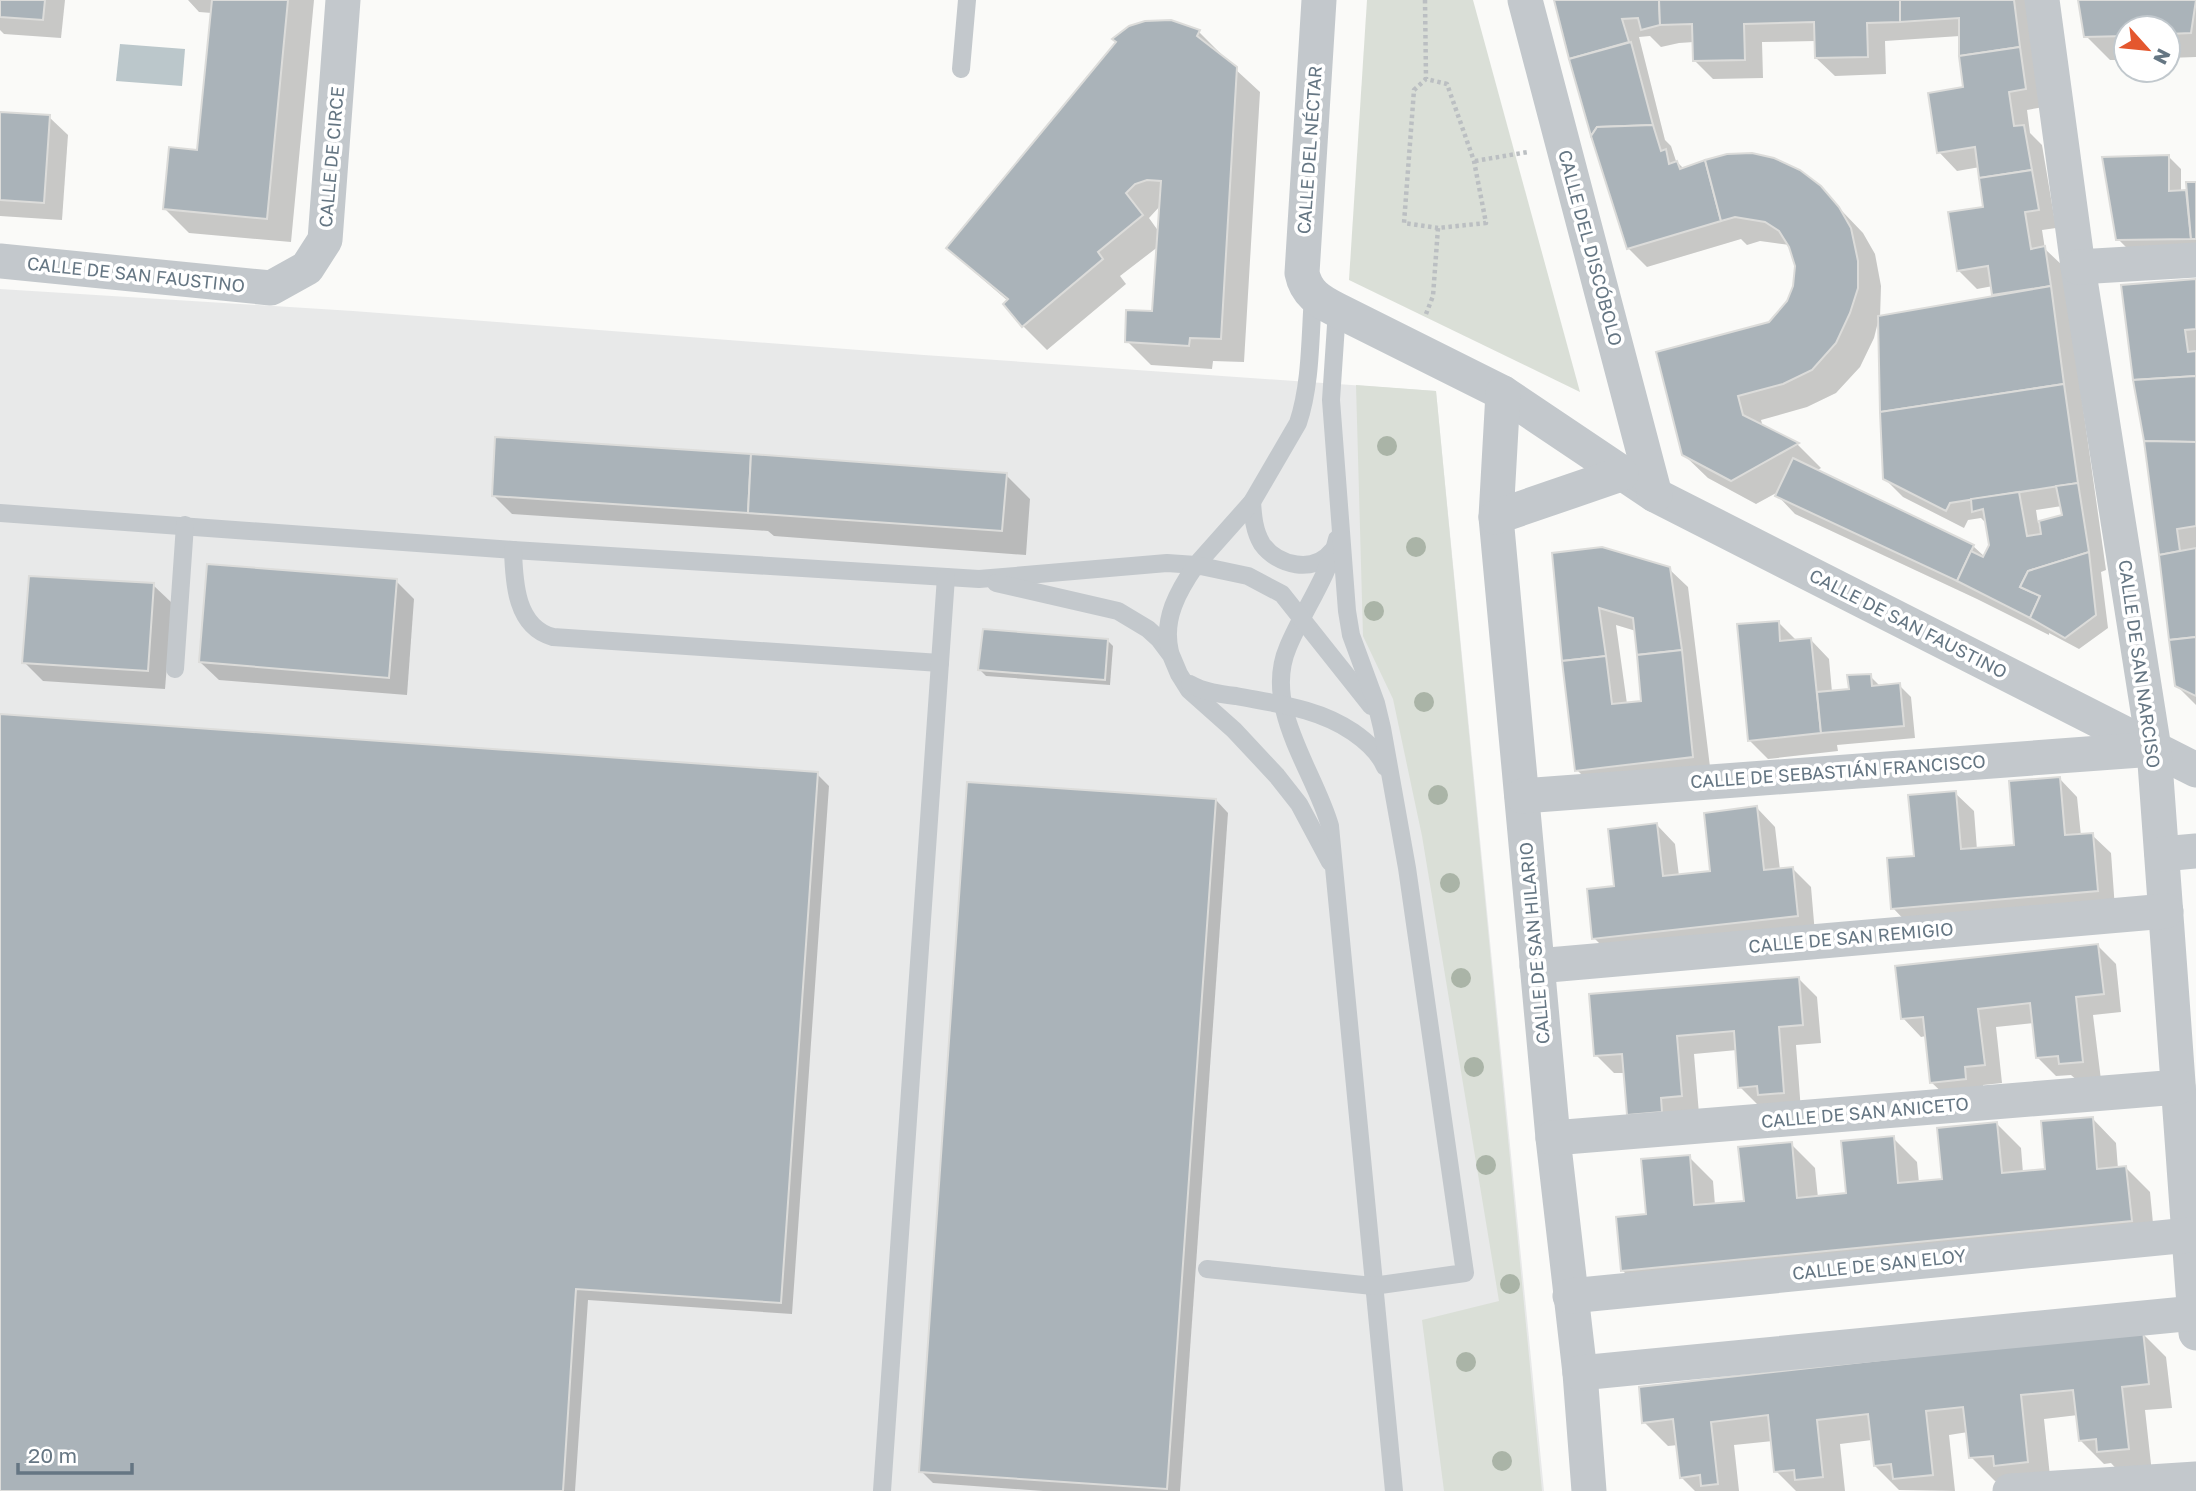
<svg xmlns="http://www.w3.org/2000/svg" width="2196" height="1491" viewBox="0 0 2196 1491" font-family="'Golos Text',sans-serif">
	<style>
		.built { fill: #e8e9e9 }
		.green { fill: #dadfd7 }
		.water { fill: #bbc7cb }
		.shadow { fill: #0003; fill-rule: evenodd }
		.building { fill: #aab3b9; stroke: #dcdcda; stroke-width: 2 }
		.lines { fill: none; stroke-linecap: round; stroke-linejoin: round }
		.path { stroke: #bbbfc2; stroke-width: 4.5; stroke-dasharray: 3.5 3.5; stroke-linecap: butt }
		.lane { stroke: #c3c8cc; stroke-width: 18 }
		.street { stroke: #c3c8cc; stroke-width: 35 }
		.tree { fill: #aab4a7 }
		.labels { text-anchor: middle; stroke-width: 7; stroke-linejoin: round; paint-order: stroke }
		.street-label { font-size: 18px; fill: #657683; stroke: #fff }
	</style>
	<rect width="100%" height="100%" fill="#fafaf8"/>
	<!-- built -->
	<path class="built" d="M0 289 353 311 924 355 1436 391 1544 1491H0Z"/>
	<!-- green -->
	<g class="green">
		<path d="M1367 0H1473L1580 392 1349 280Z"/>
		<path d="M1356 385 1436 391 1542 1491H1444L1422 1320 1499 1301 1422 836 1393 699 1363 636Z"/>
	</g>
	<!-- water -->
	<path class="water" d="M120 44 185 49 182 86 116 81Z"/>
	<!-- shadow -->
	<g class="shadow">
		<path d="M0 0H65L61 38 4 34 0 30Z"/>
		<path d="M188 0H314L291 242 189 233 165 209 199 152 212 13 199 12Z"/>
		<path d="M1555 0H2029L2044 107 2027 110 2030 133 2042 145 2056 228 2042 230 2045 249 2063 266 2106 570 2101 572 2108 628 2079 649 2049 633V635L1977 599 1795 514 1777 495 1778 492 1756 504 1708 478 1683 454 1770 323 1789 302 1795 286 1797 266 1790 245 1760 241 1747 245 1741 239 1647 267 1628 248 1593 135ZM1650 36 1661 47 1679 43 1694 42 1695 61 1713 79 1763 78 1762 42 1816 41V58L1835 76 1886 74 1885 41 1960 36 1965 89 1939 152 1957 171 1980 167 1985 208 1958 270 1977 289 1993 286 1994 297 1880 318 1881 286 1875 254 1863 233 1820 188 1684 169 1676 161 1671 146 1665 140 1639 37ZM1879 318 1884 478 1903 497 1964 528 1968 520 1981 518 1988 525 1991 545 1985 557 1973 546 1816 471 1821 468 1798 445 1763 427 1761 420 1807 407 1836 393 1860 367 1874 338ZM2062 506 2064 516 2038 523 2036 510Z"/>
		<path d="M2080 0H2196V57L2168 58V28H2126V60H2110L2086 36Z"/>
		<path d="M1199 32 1223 56 1222 57 1260 92 1244 362 1213 361 1212 369 1151 365 1127 341 1154 313 1159 246 1120 276 1126 284 1047 350 1023 326 1008 301 973 271 949 247ZM1161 205 1159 232 1149 218Z"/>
		<path d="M0 114 49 117 68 135 62 220 0 216Z"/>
		<path d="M2169 157 2181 169V192L2188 191 2196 183V250L2130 251 2118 239Z"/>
		<path d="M2196 280V705L2176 685 2146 440Z"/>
		<path d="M1006 475 1030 499 1026 555 774 536 768 531 512 514 494 496Z"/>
		<path d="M1554 555 1669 569 1688 587 1711 775 1595 788 1577 770ZM1616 625 1636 631 1643 702 1627 704Z"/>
		<path d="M396 581 414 599 407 695 219 680 200 662Z"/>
		<path d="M153 585 172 603 165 689 43 681 24 662Z"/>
		<path d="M1778 622 1797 641 1811 640 1829 659 1832 692 1851 691 1870 676 1881 687 1899 685 1911 697 1915 738 1837 745 1838 751 1768 759 1749 740Z"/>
		<path d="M1107 640 1113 646 1110 685 986 676 980 670Z"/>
		<path d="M0 716 817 774 829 786 792 1314 588 1300 575 1491H0Z"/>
		<path d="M2059 778 2077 797 2081 836 2092 835 2111 853 2115 909 1911 927 1893 908 1916 857 1955 793 1974 811 1977 850 2016 846Z"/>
		<path d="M1216 800 1228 813 1180 1491H1043L933 1483 921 1471Z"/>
		<path d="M1757 808 1775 827 1780 870 1792 868 1811 887 1815 934 1613 957 1594 938 1616 888 1657 825 1675 844 1679 876 1712 872Z"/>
		<path d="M2098 946 2116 964 2121 1012 2093 1015 2101 1080 2079 1082 2071 1075 2056 1076 2038 1058 2034 1023 1996 1027 2002 1083 1983 1085 1984 1096 1950 1100 1931 1082 1926 1036 1921 1037 1903 1018Z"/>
		<path d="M1799 979 1817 997 1821 1043 1796 1045 1801 1111 1758 1105 1740 1087 1737 1050 1694 1054 1699 1114 1647 1132 1625 1073H1614L1596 1055Z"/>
		<path d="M2092 1118 2116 1143 2118 1169 2126 1168 2150 1192 2155 1244 1647 1295 1623 1271 1647 1215 1689 1157 1713 1181 1715 1205 1745 1202 1791 1144 1815 1168 1818 1198 1848 1195 1893 1138 1917 1162 1919 1183 1944 1180 1997 1124 2021 1148 2023 1173 2047 1171Z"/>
		<path d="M2142 1333 2166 1357 2172 1408 2145 1410 2152 1473 2123 1476 2111 1463 2104 1464 2080 1440 2078 1415 2044 1419 2051 1486 2010 1480 1995 1481 1971 1457 1968 1432 1949 1435 1955 1491 1899 1490 1875 1466 1872 1440 1840 1444 1845 1491H1796L1776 1471 1773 1441 1734 1445 1739 1491H1695L1681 1477 1678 1445 1668 1446 1644 1422Z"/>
	</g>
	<!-- building -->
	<g class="building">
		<path d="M0 0H45L43 20 0 17Z"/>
		<path d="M212 0H288L267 219 163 209 169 147 197 150Z"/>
		<path d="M1554 0H1659L1660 25 1641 30 1638 18 1622 19 1629 42 1569 59Z"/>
		<path d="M1659 0H1900V22L1867 23 1868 57 1815 58 1814 22 1744 24 1745 60 1693 61 1692 24 1660 25Z"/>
		<path d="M1900 0H2014L2020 47 1959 56V18L1900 22Z"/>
		<path d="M2078 0H2196L2191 33 2168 34V28H2126V36L2084 37Z"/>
		<path d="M1171 20 1200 30 1197 36 1237 67 1221 339 1190 338 1189 346 1125 342 1126 310 1152 311 1161 181 1147 180 1135 184 1126 193 1143 215 1098 252 1103 259 1022 327 1003 304 1008 299 946 248 1116 42 1112 39 1129 26 1145 21Z"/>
		<path d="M1631 42 1653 125 1597 127 1591 136 1569 59Z"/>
		<path d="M2020 47 2026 89 2009 92 2014 126 2024 125 2032 170 1979 178 1975 147 1937 153 1928 93 1963 87 1959 56Z"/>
		<path d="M0 112 50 115 44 203 0 200Z"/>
		<path d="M1653 125 1661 151 1666 149 1669 164 1677 161 1680 169 1705 160 1721 221 1627 249 1591 136 1597 127Z"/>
		<path d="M1752 153 1774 158 1800 170 1821 186 1839 207 1851 228 1858 261V288L1850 313 1836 343 1812 370 1783 384 1738 396 1743 415 1799 443 1731 481 1682 455 1656 352 1769 322 1787 301 1793 286 1795 266 1789 247 1779 231 1765 222 1735 217 1721 221 1705 160 1727 154Z"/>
		<path d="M2169 155V191L2186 190 2191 239 2116 240 2102 157Z"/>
		<path d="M2032 170 2039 210 2025 212 2031 249 2045 246 2051 286 1992 295 1988 266 1957 271 1948 212 1983 207 1979 178Z"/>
		<path d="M2186 182H2196V239H2191Z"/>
		<path d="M2196 279V329L2185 330 2188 352 2196 351V376L2133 380 2121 285Z"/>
		<path d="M2051 286 2064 384 1880 412 1878 316Z"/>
		<path d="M2196 376V442L2144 441 2133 380Z"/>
		<path d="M2064 384 2078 483 1950 503 1946 511 1883 479 1880 412Z"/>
		<path d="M495 437 751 454 748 513 492 496Z"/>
		<path d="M2144 441 2196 442V526L2177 529 2180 551 2159 555Z"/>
		<path d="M751 454 1007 473 1002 531 748 513Z"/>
		<path d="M1793 458 1974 545 1957 581 1775 496Z"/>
		<path d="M2078 483 2089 552 2028 571 2020 587 2040 596 2030 618 1957 581 1971 551 1983 557 1989 545 1983 509 1972 512 1971 499 2019 492 2027 536 2041 534 2039 521 2062 515 2056 486Z"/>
		<path d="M1602 547 1670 567 1682 650 1637 655 1633 618 1599 608 1606 656 1562 661 1552 553Z"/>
		<path d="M2196 548V637L2169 640 2159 555Z"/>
		<path d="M2089 552 2096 615 2065 638 2030 618 2040 596 2020 587 2028 571Z"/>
		<path d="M207 564 397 579 389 678 199 662Z"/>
		<path d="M29 576 154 583 148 671 22 663Z"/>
		<path d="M1779 621 1780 641 1811 638 1821 733 1748 741 1737 624Z"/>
		<path d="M983 629 1108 639 1105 680 978 670Z"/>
		<path d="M2196 637V696L2175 686 2169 640Z"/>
		<path d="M1682 650 1693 757 1575 771 1562 661 1606 656 1612 704 1641 701 1637 655Z"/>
		<path d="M1871 674 1872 686 1900 683 1904 726 1821 733 1817 692 1849 689 1847 675Z"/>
		<path d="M0 714 818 772 781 1303 576 1289 563 1491H0Z"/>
		<path d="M2060 777 2065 835 2093 833 2098 891 1891 909 1887 858 1914 856 1908 795 1956 791 1961 849 2014 845 2009 781Z"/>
		<path d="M967 782 1216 799 1167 1489 919 1472Z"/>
		<path d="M1757 806 1764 870 1793 867 1798 916 1592 939 1587 889 1614 886 1608 829 1657 823 1663 876 1710 871 1704 813Z"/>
		<path d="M2098 944 2104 994 2076 997 2083 1062 2059 1064 2058 1056 2036 1058 2030 1003 1978 1009 1985 1065 1965 1067 1966 1079 1930 1083 1923 1017 1901 1019 1895 966Z"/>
		<path d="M1799 977 1803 1025 1779 1027 1784 1093 1758 1095 1757 1086 1738 1088 1734 1031 1677 1036 1682 1096 1661 1098 1662 1112 1627 1115 1622 1054 1594 1056 1589 994Z"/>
		<path d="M2093 1117 2097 1169 2126 1166 2132 1221 1621 1271 1616 1217 1646 1214 1641 1159 1690 1155 1694 1205 1744 1201 1738 1147 1792 1142 1797 1198 1846 1193 1841 1141 1894 1136 1898 1183 1942 1179 1937 1128 1997 1122 2002 1173 2045 1169 2041 1121Z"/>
		<path d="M2143 1331 2149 1384 2122 1387 2129 1449 2097 1452 2096 1439 2079 1441 2073 1390 2021 1395 2028 1462 1994 1466 1993 1456 1969 1458 1963 1407 1926 1411 1933 1475 1893 1479 1891 1464 1874 1466 1868 1414 1817 1420 1823 1477 1795 1480 1794 1470 1774 1472 1768 1415 1711 1422 1718 1484 1701 1486 1700 1475 1680 1478 1673 1419 1642 1423 1639 1387Z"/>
	</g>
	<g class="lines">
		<!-- path -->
		<g class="path">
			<path d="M1425 0 1426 79"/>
			<path d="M1475 161 1528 152"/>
			<path d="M1426 314 1433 296 1438 228 1486 223 1474 161 1447 84 1426 79 1414 90 1404 223 1438 228"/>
		</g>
		<!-- lane -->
		<g class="lane">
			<path d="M961 69 967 0"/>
			<path d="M1252 502C1253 516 1254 531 1262 544 1278 566 1314 574 1332 551"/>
			<path d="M0 513 513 550 979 579 1167 563 1196 565 1252 502 1298 423C1311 384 1310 338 1313 296"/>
			<path d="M1337 539C1328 577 1303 611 1288 647 1262 707 1314 770 1330 826L1394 1491"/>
			<path d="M513 550C514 583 516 627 553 637L940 663"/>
			<path d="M996 583 1118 611 1148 629 1159 639 1171 655 1179 674 1189 690 1234 730 1277 776 1299 804 1330 862"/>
			<path d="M1170 652C1162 619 1178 591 1196 565L1248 576 1282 594 1371 706"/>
			<path d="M175 669 185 525"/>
			<path d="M1190 684C1204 692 1220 694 1236 696 1277 704 1318 708 1353 732 1366 741 1379 752 1385 767"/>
			<path d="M1207 1269 1373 1286 1465 1273 1407 868 1382 728 1376 703 1351 635 1347 611 1331 400 1337 310"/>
			<path d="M882 1491 946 577"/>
		</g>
		<!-- street -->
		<g class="street">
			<path d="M1319 0 1302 273C1306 293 1319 301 1337 310L1503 393 1655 495 2196 770"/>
			<path d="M1525 0 1655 495"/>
			<path d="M2042 0 2078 267 2154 749 2196 1333"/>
			<path d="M0 261 271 288 307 268 325 240 343 0"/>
			<path d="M2078 267 2196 260"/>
			<path d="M1503 393 1496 517 1553 1138 1580 1373 1589 1491"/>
			<path d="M1496 517 1621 474"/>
			<path d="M1522 796 2154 749"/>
			<path d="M2162 854 2196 851"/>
			<path d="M1537 966 2166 911"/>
			<path d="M1553 1138 2178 1087"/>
			<path d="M1570 1296 2189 1235"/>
			<path d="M1580 1373 2195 1313"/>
			<path d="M2010 1491 2196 1479"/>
		</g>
	</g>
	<!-- trees -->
	<g class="tree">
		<circle cx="1387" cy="446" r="10"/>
		<circle cx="1416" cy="547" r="10"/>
		<circle cx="1374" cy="611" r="10"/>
		<circle cx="1424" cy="702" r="10"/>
		<circle cx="1438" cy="795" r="10"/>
		<circle cx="1450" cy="883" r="10"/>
		<circle cx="1461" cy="978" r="10"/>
		<circle cx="1474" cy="1067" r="10"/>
		<circle cx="1486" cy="1165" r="10"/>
		<circle cx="1510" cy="1284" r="10"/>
		<circle cx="1466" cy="1362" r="10"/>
		<circle cx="1502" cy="1461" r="10"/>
	</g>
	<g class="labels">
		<!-- street labels -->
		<g class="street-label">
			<text transform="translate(1310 150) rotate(-86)" y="6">CALLE DEL NÉCTAR</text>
			<text transform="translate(332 157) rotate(-85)" y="6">CALLE DE CIRCE</text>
			<text transform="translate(1590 248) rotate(75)" y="6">CALLE DEL DISCÓBOLO</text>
			<text transform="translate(136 275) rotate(6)" y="6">CALLE DE SAN FAUSTINO</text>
			<text transform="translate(1908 624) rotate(27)" y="6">CALLE DE SAN FAUSTINO</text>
			<text transform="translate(2139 664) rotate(82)" y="6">CALLE DE SAN NARCISO</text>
			<text transform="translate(1838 772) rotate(-4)" y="6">CALLE DE SEBASTIÁN FRANCISCO</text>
			<text transform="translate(1851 938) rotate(-5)" y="6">CALLE DE SAN REMIGIO</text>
			<text transform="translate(1535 943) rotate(-95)" y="6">CALLE DE SAN HILARIO</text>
			<text transform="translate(1865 1113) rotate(-5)" y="6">CALLE DE SAN ANICETO</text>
			<text transform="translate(1879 1265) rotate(-6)" y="6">CALLE DE SAN ELOY</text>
		</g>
	</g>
	<!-- north arrow -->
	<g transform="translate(2147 49) rotate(117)"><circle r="33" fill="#ffffff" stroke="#c1c8cd" stroke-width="2"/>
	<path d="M0-5L12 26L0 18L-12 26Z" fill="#e4572e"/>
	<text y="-10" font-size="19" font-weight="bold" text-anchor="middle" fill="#657683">N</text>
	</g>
	<!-- scale -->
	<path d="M18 1463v10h114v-10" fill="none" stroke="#657683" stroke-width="3.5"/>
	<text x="28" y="1463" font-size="21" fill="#657683" stroke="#ffffff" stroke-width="5" paint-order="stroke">20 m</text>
</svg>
